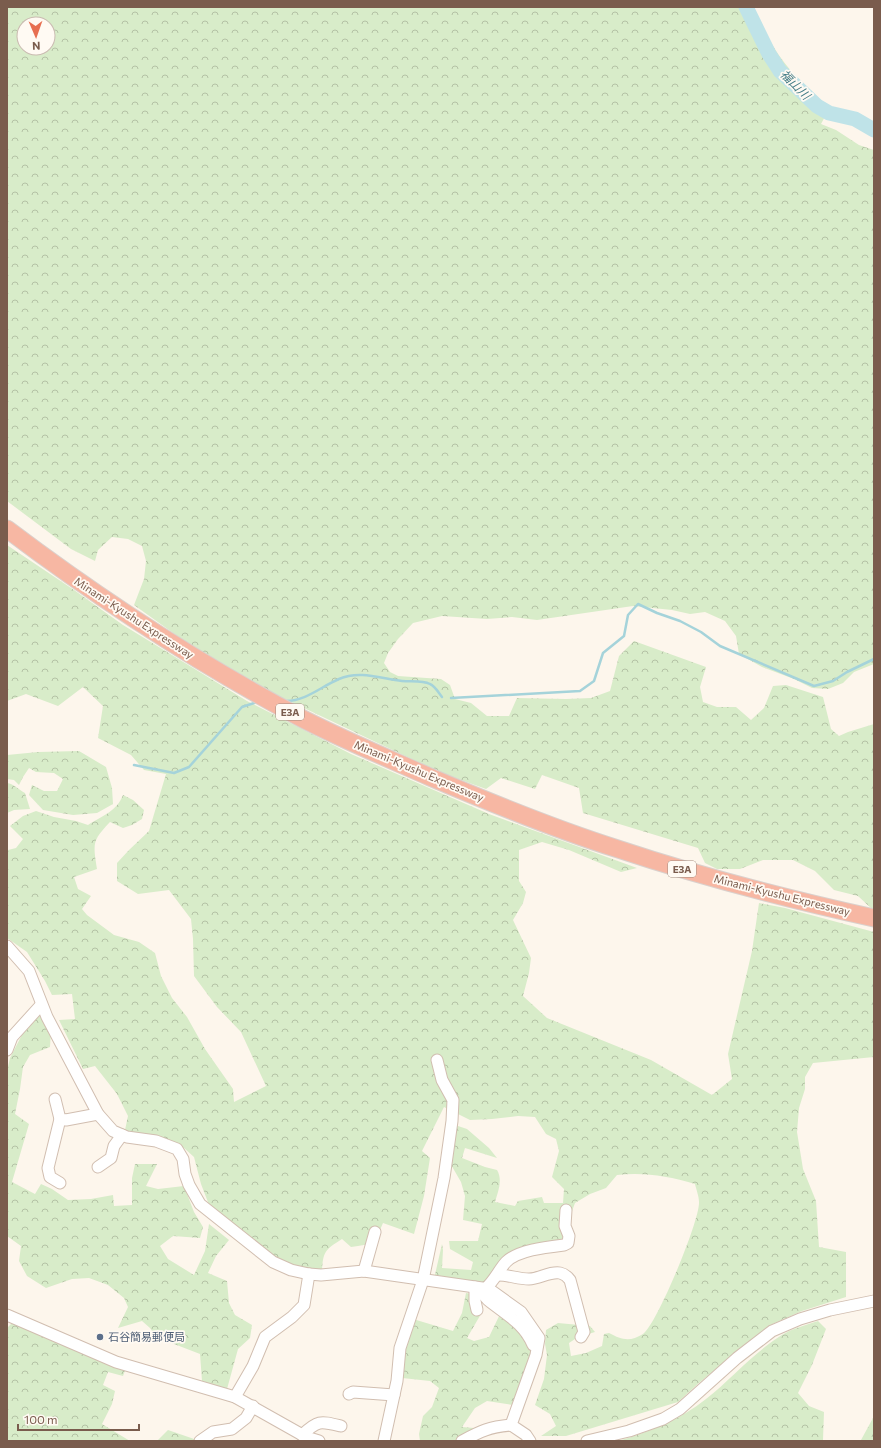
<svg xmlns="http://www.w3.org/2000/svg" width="881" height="1448" viewBox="0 0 881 1448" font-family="Commissioner,'Noto Sans JP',sans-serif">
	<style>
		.forest { fill: url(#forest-crowns); fill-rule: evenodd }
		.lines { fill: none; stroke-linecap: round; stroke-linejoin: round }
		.stream { stroke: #a5d3da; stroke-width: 2.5 }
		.river { stroke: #bfe3e8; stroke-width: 15 }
		.minor-casing { stroke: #d1beb0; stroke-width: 13 }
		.highway-casing { stroke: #dad1cd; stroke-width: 19 }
		.minor { stroke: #fff; stroke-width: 11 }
		.highway { stroke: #f7b7a3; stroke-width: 17 }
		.service-dot { fill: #5c6f8a; stroke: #fffaf3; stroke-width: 1.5 }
		.labels { text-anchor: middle; stroke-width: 3.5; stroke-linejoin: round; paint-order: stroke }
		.shield { fill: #fffaf3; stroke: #a28b7f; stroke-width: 1 }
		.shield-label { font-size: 10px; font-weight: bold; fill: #7a5c4d }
		.street-label { font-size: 11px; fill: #7a5c4d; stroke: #fffaf3 }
		.service-label { font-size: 11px; fill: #4e5e75; stroke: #fffaf3; text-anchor: start }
		.water-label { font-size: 12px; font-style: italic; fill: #437c86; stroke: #fffaf3 }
	</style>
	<defs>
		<pattern id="forest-crowns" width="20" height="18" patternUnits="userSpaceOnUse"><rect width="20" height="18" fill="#d8ecc9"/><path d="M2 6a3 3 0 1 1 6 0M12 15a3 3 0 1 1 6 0" fill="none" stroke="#b4c2a5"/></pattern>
	</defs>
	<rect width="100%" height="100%" fill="#fdf6ec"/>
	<!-- forest -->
	<g class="forest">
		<path d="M7 7H752C761 20 765 33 773 46 787 70 809 90 829 109L821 124 836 130 859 145 874 150V664L854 672 843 683 828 689 812 688 794 679 762 667 739 654 736 636 725 621 705 612 690 614 672 610 633 606 537 620 512 617 487 619 442 616 413 623 398 639 388 653 384 663 390 672 398 676 441 679 450 685 455 699 471 703 487 716H509L517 698 566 699 591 698 610 691 619 656 634 641 706 667 700 687 703 702 717 707H736L751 720 764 708 773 686 786 685 823 697 831 729 839 736 848 732 874 724V910L872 909 858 896 834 890 815 871 793 860H763L740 869H717L705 863 698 848 583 813 579 788 542 775 535 789 501 778 486 789 439 772 268 691 190 645 134 605 144 579 146 561 142 546 128 539 112 537 98 550 95 561 71 549 7 501ZM24 24H48V48H24Z"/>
		<path d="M7 545 74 590 123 625 247 701 351 754 489 814 637 868 621 872 569 850 542 842 519 850V881L526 892 523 903 513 920 531 958 529 973 523 996 547 1018 651 1060 712 1095 732 1079 728 1054 752 951 759 903 785 908 874 932V1057L813 1063 805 1077V1089L799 1108 797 1132 803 1169 816 1201 819 1247 846 1252V1297L802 1311 770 1325 700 1382 678 1402 566 1436H541L556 1426 550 1414 535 1405 544 1379 547 1355 545 1344 546 1330 558 1323 590 1326 595 1332 578 1337 569 1343 571 1356 586 1353 602 1346 604 1334 609 1333C622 1340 630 1342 643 1334 657 1324 700 1220 699 1202 699 1196 696 1189 695 1184 668 1176 644 1172 617 1175L606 1188 590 1194 575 1203 568 1222 567 1241 513 1261 481 1287 434 1279 442 1244 443 1250 442 1268 471 1270 473 1262 450 1249 449 1241H478L482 1224 463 1220 465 1196 461 1182 450 1163 455 1125 467 1129 489 1148 497 1158 465 1148 462 1158 485 1167 497 1170C503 1180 498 1192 495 1202L515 1206 518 1201 542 1197 544 1203H563L564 1189 552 1177 559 1151 556 1139 546 1134 535 1117 518 1116 492 1119 470 1120 444 1107 422 1151 430 1158 424 1196 414 1234 383 1223C374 1244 372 1244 351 1247L342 1239C325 1250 323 1251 322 1272L311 1271 272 1259 247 1234 229 1220 211 1210 201 1184 194 1157 184 1148 153 1144 130 1138 125 1130 128 1116 117 1094 95 1066 83 1069 59 1020 75 1019 72 994 52 995 45 981 27 952 7 938V849L8 850 16 848 23 839 10 826 23 816 36 811 54 817 76 821 88 825C102 816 117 811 123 795L133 800 144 810 142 819 132 825 123 828 110 822C92 841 93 843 97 869L74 877 78 889 91 896 82 909 87 915 114 935 139 942 155 953 161 976 172 998 187 1017 205 1049 233 1089 234 1102 266 1086 241 1032 217 1007 194 976 193 939 191 919 169 890 138 894 117 881V863L129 850 149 831 166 774 144 770 131 755 98 738 103 706 83 687 58 706 26 694 7 701Z"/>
		<path d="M79 751 106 767 112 788 113 804 97 813 73 815 43 810 29 795 32 785 44 791H57L63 779 54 773 36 772 29 768 23 777 19 785 14 780 7 779V755L38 752Z"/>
		<path d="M7 783C14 784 19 790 25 793L30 809 14 810 7 813Z"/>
		<path d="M40 1014 51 1031 50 1047 30 1055 23 1067 20 1089 15 1114 29 1124 12 1182 35 1194 41 1184 52 1189 68 1200 91 1199 113 1195 114 1206 132 1205V1178L135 1164H157L146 1186 158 1189 184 1186 194 1212 203 1227 200 1238 173 1236 160 1246 168 1259 194 1275 205 1251 209 1224 229 1240 216 1256 208 1273 227 1281 229 1303 235 1315 252 1325 250 1338 238 1349 227 1389 202 1381 200 1354 156 1337 150 1328 142 1321 118 1328 128 1307 124 1298 108 1285 89 1278 72 1279 46 1288 27 1276 19 1261 21 1246 7 1236V1071L10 1058 27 1025Z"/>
		<path d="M466 1293 482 1296 481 1314 467 1338 474 1341 489 1337 501 1312 530 1334 537 1364 531 1386 520 1406 487 1401 475 1408 462 1427 474 1428 464 1441H420L419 1434 423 1416 432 1407 439 1388 430 1381 393 1377 413 1319 453 1331 462 1313Z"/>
		<path d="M818 1321 826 1329 812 1365 798 1393 809 1406 824 1412 823 1440 824 1441H618C649 1432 681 1419 706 1399 734 1377 757 1348 789 1331 798 1327 809 1324 818 1321Z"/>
		<path d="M12 1323 126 1368 123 1376 108 1372 103 1385 115 1391 112 1404 102 1424 130 1441H7V1328Z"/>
		<path d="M874 1412V1441H856L861 1440 873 1418Z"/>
		<path d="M168 1430 197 1440 195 1441H157Z"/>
	</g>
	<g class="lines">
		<!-- stream -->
		<g class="stream">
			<path d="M451 698 580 691 594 681 603 653 624 636 628 615 638 604 657 613 680 621 701 632 720 646 814 686 833 681 847 672 874 659"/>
			<path d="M286 701C306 701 322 686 339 679 360 670 382 679 402 681 411 682 422 680 430 684 435 686 438 692 442 697"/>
			<path d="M134 765 174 773 189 767 242 707 257 702"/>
		</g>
		<!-- river -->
		<path class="river" d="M746 7 769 54 780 71 799 89 817 106 829 113 855 119 874 130"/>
		<!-- minor casing -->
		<g class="minor-casing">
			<g id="minor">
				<path d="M7 946 29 971 47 1017 98 1114 113 1131 127 1137 156 1141 177 1149 183 1159 185 1174 189 1185 200 1204 273 1262 291 1270 309 1274 321 1275 364 1271 489 1289 521 1312 539 1338 536 1355 511 1425 526 1435 530 1441"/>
				<path d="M7 1050 12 1037 41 1005"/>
				<path d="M55 1099 60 1119 66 1120 98 1114"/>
				<path d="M60 1119 48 1168 50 1177 60 1183"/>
				<path d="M98 1167 111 1158 114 1146 122 1135"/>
				<path d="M364 1271 375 1232"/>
				<path d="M498 1275C509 1275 518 1279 529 1279 539 1279 550 1271 560 1273 565 1274 567 1276 570 1280L584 1332 581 1337"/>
				<path d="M475 1287V1301L477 1310"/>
				<path d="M477 1288C481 1292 484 1296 488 1300 505 1314 524 1323 533 1345"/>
				<path d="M485 1289C495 1280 498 1271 506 1262 518 1250 547 1247 564 1245L568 1243 569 1236 565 1226 566 1210"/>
				<path d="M7 1315 116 1362 235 1397 306 1437 319 1441"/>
				<path d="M349 1394 353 1392 394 1395"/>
				<path d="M235 1397 253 1366 265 1337 292 1317 304 1305 309 1274"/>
				<path d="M302 1435C318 1420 320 1421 341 1426"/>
				<path d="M200 1441 213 1432 232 1429 246 1418 253 1406"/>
				<path d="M384 1441 397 1381 400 1348 423 1280 444 1178 452 1121 453 1100 442 1080 437 1060"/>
				<path d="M462 1441C481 1431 489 1427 511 1425"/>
				<path d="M587 1441 629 1431 663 1419 680 1409 737 1358 772 1331 800 1319 830 1310 874 1301"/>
			</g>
		</g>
		<!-- highway casing -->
		<g class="highway-casing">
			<path id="highway" d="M7 529C101 600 199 664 303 719 344 740 387 758 430 777 491 803 554 829 618 849 702 877 788 899 874 918"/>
		</g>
		<!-- minor -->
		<use href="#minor" class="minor"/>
		<!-- highway -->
		<use href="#highway" class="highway"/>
	</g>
	<!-- markers -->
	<circle class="service-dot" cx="100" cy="1337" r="4"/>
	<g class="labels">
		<!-- shield labels -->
		<g class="shield">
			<rect x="276" y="704" width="28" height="16" rx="3"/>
			<rect x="668" y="861" width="28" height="16" rx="3"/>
		</g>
		<g class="shield-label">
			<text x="290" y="716">E3A</text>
			<text x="682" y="873">E3A</text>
		</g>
		<!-- street labels -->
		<g class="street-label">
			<text transform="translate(134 618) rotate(33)" y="4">Minami-Kyushu Expressway</text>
			<text transform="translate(419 771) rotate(23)" y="4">Minami-Kyushu Expressway</text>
			<text transform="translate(782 895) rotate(14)" y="4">Minami-Kyushu Expressway</text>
		</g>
		<!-- service labels -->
		<g class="service-label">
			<text x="108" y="1341">石谷簡易郵便局</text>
		</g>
		<!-- water labels -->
		<g class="water-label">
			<text transform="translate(795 85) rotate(45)" y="4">福山川</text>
		</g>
	</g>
	<!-- border -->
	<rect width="881" height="1448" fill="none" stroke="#7a5c4d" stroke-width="16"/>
	<!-- north arrow -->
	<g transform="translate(36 36) rotate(178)"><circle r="19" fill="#fffaf3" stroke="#cabbb1"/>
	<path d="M0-3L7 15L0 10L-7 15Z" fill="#e76f51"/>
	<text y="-6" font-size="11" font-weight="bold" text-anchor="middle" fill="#7a5c4d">N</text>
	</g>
	<!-- scale -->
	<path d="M18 1424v6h121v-6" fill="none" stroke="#7a5c4d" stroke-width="2"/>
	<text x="24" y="1424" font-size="12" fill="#7a5c4d" stroke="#fffaf3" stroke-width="3" paint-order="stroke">100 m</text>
</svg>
